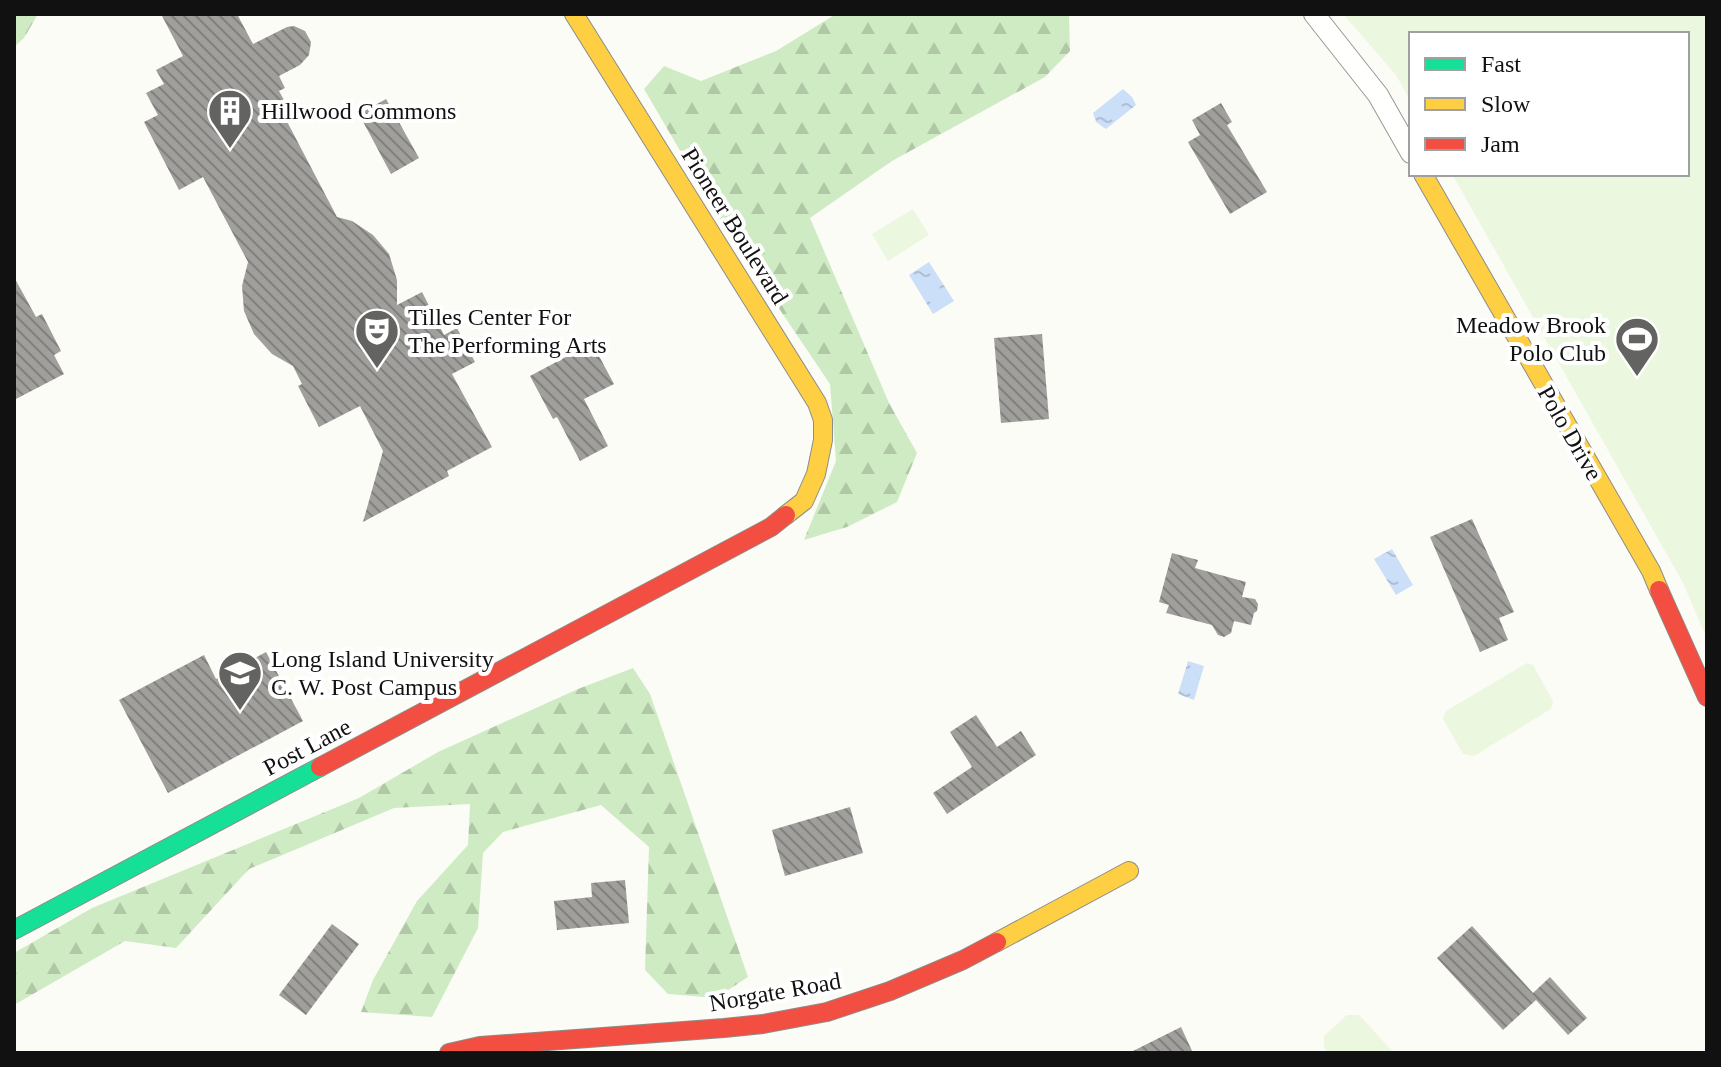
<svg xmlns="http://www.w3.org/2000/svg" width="1721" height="1067" viewBox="0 0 1721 1067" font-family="'Times New Roman',serif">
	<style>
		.forest { fill: url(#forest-firs) }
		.pitch { fill: #ecf7e0 }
		.water { fill: url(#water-ripples) }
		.building { fill: url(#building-back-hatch) }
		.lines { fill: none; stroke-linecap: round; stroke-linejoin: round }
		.street-casing { stroke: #979795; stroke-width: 22 }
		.fast-casing { stroke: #8d8d8b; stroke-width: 20 }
		.slow-casing { stroke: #8d8d8b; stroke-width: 20 }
		.jam-casing { stroke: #8d8d8b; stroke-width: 20 }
		.street { stroke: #fffffe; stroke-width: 20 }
		.fast { stroke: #16e098; stroke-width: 18 }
		.slow { stroke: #ffcf43; stroke-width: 18 }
		.jam { stroke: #f24e42; stroke-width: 18 }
		.labels { text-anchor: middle; stroke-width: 8; stroke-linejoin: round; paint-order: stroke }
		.poi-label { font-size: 24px; fill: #111; stroke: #fff; text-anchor: start }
		.street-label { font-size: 24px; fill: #111; stroke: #fff }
	</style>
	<defs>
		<pattern id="forest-firs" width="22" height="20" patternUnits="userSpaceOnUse" patternTransform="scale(2)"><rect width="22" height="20" fill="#cfebc4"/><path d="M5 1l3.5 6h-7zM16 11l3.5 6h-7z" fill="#b1c8a7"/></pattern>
		<pattern id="water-ripples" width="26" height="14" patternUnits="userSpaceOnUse" patternTransform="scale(2)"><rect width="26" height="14" fill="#ccdff8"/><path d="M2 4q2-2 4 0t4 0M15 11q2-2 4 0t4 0" fill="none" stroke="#aebed4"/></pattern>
		<pattern id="building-back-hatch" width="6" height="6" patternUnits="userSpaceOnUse" patternTransform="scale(2)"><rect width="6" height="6" fill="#a09f9c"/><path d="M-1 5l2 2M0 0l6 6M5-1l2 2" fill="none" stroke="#81807e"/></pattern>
	</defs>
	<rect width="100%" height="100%" fill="#fcfcf7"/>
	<!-- forest -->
	<g class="forest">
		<path d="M14 14H38L24 38 14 47Z"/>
		<path d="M836 14H1069L1070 51 1045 77 892 161 810 218 889 403 917 453 897 502 847 527 804 540 836 461 830 384 730 236 644 89 664 66 701 81 776 51Z"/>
		<path d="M633 668 650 694 748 977 716 998 668 994 645 970 649 847 601 805 503 832 483 853 478 928 432 1017 361 1012 373 980 417 901 468 845 470 804 394 808 249 869 176 948 125 941 14 1005V953L92 908 359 798 438 752 578 689Z"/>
	</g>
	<!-- pitch -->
	<g class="pitch">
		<path d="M1343 14H1707V639L1683 583 1452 174H1687V34H1411V102L1396 75Z"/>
		<path d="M913 209 929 235 888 261 872 234Z"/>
		<path d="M1527 663 1533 665 1553 701 1551 709 1474 756 1463 754 1443 719 1446 711Z"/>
		<path d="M1347 1015H1359L1394 1053H1328L1324 1048V1036Z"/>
	</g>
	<!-- water -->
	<g class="water">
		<path d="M1123 89 1132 97 1136 105 1106 129 1096 122 1093 113Z"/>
		<path d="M929 262 954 301 933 314 909 275Z"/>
		<path d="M1392 549 1413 585 1396 595 1374 559Z"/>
		<path d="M1188 661 1204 666 1194 700 1178 694Z"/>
	</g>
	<!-- building -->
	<g class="building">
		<path d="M161 14H237L253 44 287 27 294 26 305 31 311 42 309 55 300 65 279 76 285 88 279 91 289 109 282 112 337 217 352 221 373 235 389 254 397 280V305L422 292 444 335 457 328 475 362 452 374 492 447 447 471 449 476 363 522 383 451 360 406 319 427 298 386 302 384 293 366 272 354 254 334 244 311 242 286 248 262 203 177 179 190 144 122 158 115 146 93 164 84 156 70 183 56Z"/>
		<path d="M386 99 419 158 391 174 359 114Z"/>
		<path d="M1221 103 1232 122 1227 125 1267 192 1230 214 1188 142 1200 135 1192 120Z"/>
		<path d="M14 277 36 317 42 314 61 351 54 355 64 374 14 400Z"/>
		<path d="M1042 334 1049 419 1001 423 994 338Z"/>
		<path d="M592 343 614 384 584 399 608 446 580 461 557 417 553 419 530 376Z"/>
		<path d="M1472 519 1514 612 1499 618 1508 640 1480 652 1430 537Z"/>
		<path d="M1172 553 1198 560 1195 568 1246 582 1242 597 1255 599 1258 604 1257 611 1254 613 1251 625 1234 621 1231 633 1224 637 1218 635 1212 625 1166 613 1169 605 1159 602Z"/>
		<path d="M266 652 303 721 168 793 119 700 204 655 216 679Z"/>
		<path d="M976 715 997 747 1021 731 1036 755 947 814 933 793 972 767 950 732Z"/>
		<path d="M850 807 863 853 785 876 772 830Z"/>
		<path d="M625 880 629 923 557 930 554 901 592 897 591 883Z"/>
		<path d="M332 924 359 944 306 1015 279 995Z"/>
		<path d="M1472 926 1533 993 1550 977 1587 1018 1568 1035 1536 1000 1503 1030 1437 958Z"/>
		<path d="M1181 1027 1193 1053H1129Z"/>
	</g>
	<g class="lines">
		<!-- street casing -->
		<g class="street-casing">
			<path id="street" d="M1314 14 1378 95 1411 153"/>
		</g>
		<!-- fast casing -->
		<g class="fast-casing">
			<path id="fast" d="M14 930 320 767"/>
		</g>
		<!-- slow casing -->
		<g class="slow-casing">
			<g id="slow">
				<path d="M574 14 817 403 823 420V440L816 474 804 501 786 515"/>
				<path d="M1423 174 1651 571 1659 590"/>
				<path d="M997 942 1129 871"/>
			</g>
		</g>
		<!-- jam casing -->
		<g class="jam-casing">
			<g id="jam">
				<path d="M1659 590 1707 697"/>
				<path d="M320 767 771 527 786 515"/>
				<path d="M449 1053 480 1046 724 1028 763 1024 827 1012 890 991 963 960 997 942"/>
			</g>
		</g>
		<!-- street -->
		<use href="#street" class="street"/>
		<!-- fast -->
		<use href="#fast" class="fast"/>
		<!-- slow -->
		<use href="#slow" class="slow"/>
		<!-- jam -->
		<use href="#jam" class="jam"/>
	</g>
	<!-- icons -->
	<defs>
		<g id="building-pin" transform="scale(2.3)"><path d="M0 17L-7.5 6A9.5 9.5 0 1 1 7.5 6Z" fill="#636362" stroke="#fff"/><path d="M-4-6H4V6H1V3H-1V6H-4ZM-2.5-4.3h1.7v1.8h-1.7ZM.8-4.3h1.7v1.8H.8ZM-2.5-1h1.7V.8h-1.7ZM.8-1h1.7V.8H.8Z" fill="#fff"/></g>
		<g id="theatre-pin" transform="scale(2.3)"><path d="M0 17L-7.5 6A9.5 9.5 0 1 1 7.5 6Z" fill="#636362" stroke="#fff"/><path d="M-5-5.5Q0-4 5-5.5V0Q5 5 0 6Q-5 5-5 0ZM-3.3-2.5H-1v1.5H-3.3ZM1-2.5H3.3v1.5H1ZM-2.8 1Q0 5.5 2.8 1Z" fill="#fff"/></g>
		<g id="stadium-pin" transform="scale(2.3)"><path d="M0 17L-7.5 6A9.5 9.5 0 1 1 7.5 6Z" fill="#636362" stroke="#fff"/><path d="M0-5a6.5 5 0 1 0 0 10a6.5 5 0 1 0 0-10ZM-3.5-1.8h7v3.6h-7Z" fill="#fff"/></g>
		<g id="university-pin" transform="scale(2.3)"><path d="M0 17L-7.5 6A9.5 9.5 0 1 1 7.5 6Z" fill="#636362" stroke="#fff"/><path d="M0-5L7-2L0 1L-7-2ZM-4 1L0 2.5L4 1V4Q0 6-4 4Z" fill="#fff"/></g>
	</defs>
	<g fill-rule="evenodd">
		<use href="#building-pin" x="230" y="111"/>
		<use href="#theatre-pin" x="377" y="331"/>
		<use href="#stadium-pin" x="1637" y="339"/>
		<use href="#university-pin" x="240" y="673"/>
	</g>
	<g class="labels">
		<!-- poi labels -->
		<g class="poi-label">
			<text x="261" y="119">Hillwood Commons</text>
			<text x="408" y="325">Tilles Center For<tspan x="408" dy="28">The Performing Arts</tspan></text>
			<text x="1606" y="333" text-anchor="end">Meadow Brook<tspan x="1606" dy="28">Polo Club</tspan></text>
			<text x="271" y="667">Long Island University<tspan x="271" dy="28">C. W. Post Campus</tspan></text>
		</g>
		<!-- street labels -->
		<g class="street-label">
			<text transform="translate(735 226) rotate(58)" y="8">Pioneer Boulevard</text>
			<text transform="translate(1570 433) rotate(60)" y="8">Polo Drive</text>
			<text transform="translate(307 747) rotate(-28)" y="8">Post Lane</text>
			<text transform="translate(775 992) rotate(-10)" y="8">Norgate Road</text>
		</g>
	</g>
	<!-- border -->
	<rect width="1721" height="1067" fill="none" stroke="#111111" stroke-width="32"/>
	<!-- legend -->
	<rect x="1409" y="32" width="280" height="144" fill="#ffffff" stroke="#a0a0a0" stroke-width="2"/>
	<rect x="1425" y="58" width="40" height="12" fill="#16e098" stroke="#a0a0a0" stroke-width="2"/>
	<text x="1481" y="72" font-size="24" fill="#111111">Fast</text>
	<rect x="1425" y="98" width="40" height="12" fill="#ffcf43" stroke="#a0a0a0" stroke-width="2"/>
	<text x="1481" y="112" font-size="24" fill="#111111">Slow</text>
	<rect x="1425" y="138" width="40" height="12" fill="#f24e42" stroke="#a0a0a0" stroke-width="2"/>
	<text x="1481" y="152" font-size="24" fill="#111111">Jam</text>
</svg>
